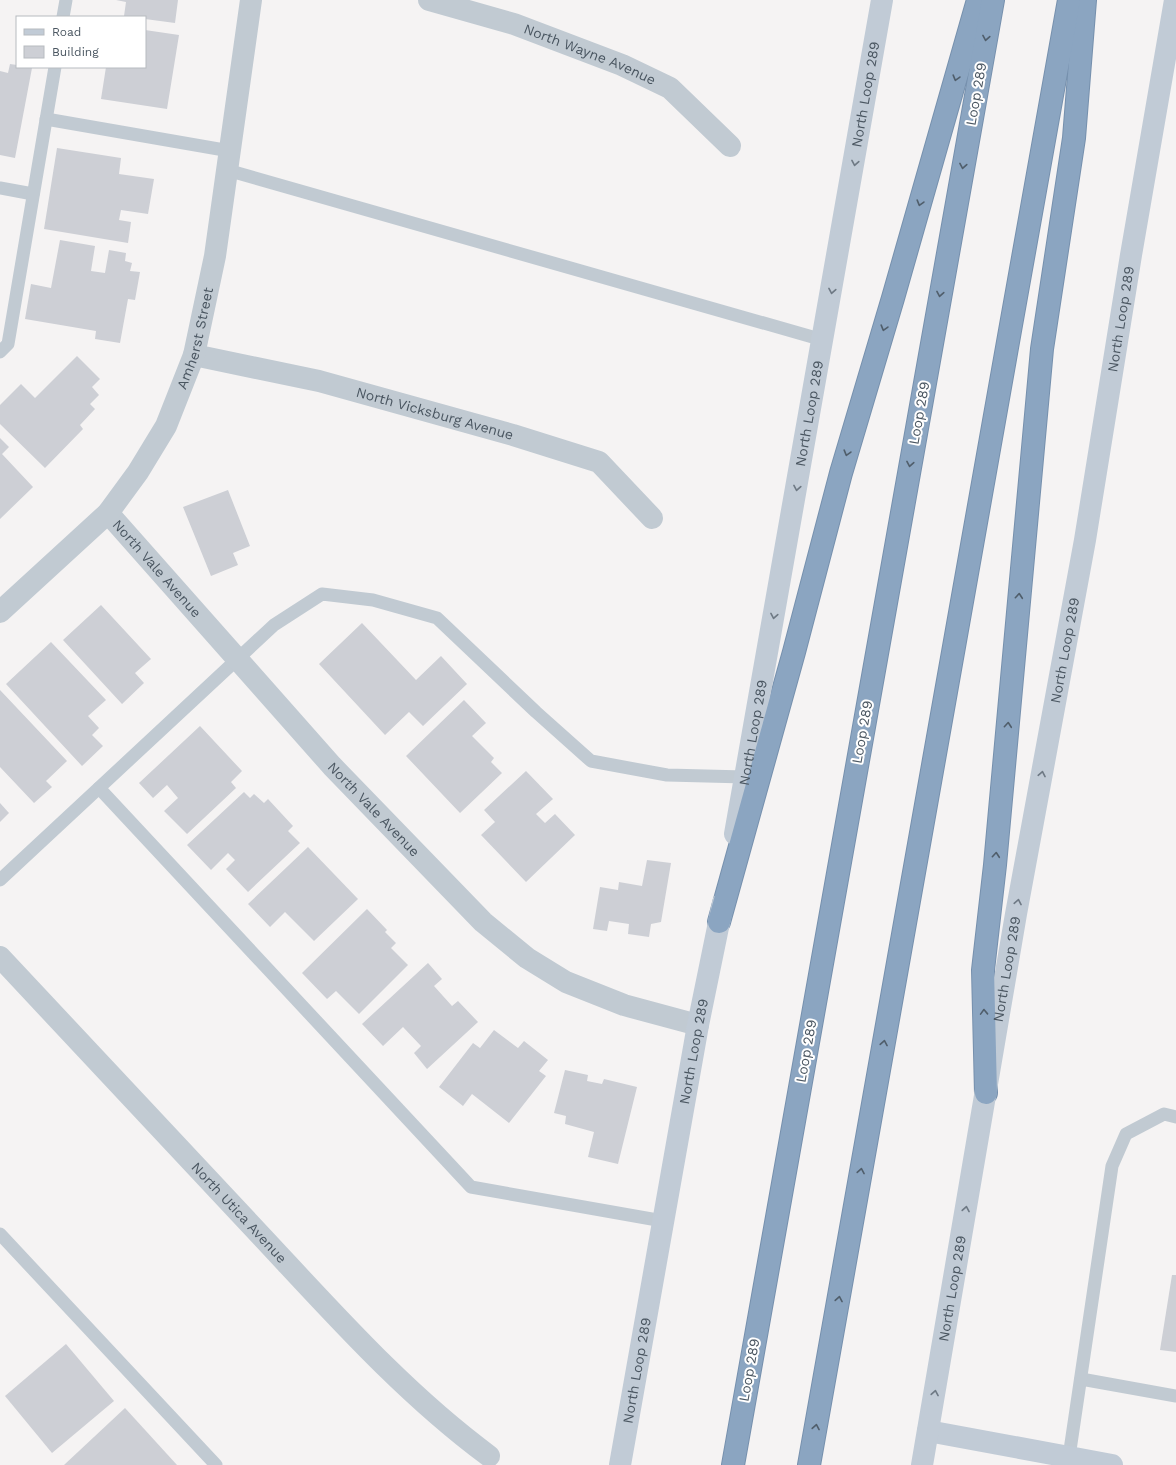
<svg xmlns="http://www.w3.org/2000/svg" width="1176" height="1465" viewBox="0 0 1176 1465" font-family="'Work Sans',sans-serif">
	<style>
		.building { fill: #cdcfd5 }
		.lines { fill: none; stroke-linecap: round; stroke-linejoin: round }
		.highway-casing { stroke: #7690ad; stroke-width: 24 }
		.lane { stroke: #c1cad2; stroke-width: 13 }
		.street { stroke: #c1cad2; stroke-width: 22 }
		.secondary { stroke: #c1cbd6; stroke-width: 22 }
		.highway { stroke: #8ba5c1; stroke-width: 22 }
		.oneway { stroke: #505e6b }
		.oneway2 { stroke: #6e7984 }
		.labels { text-anchor: middle; stroke-width: 4; stroke-linejoin: round; paint-order: stroke }
		.street-label { font-size: 14px; fill: #4a5661; stroke: #fff }
	</style>
	<rect width="100%" height="100%" fill="#f5f3f3"/>
	<!-- building -->
	<g class="building">
		<path d="M116 0H178L175 23 145 19V17L124 16 126 2Z"/>
		<path d="M145 30 179 35 167 109 101 99 106 67H145Z"/>
		<path d="M10 64 17 65V67L32 68 15 158 0 155V71L8 73Z"/>
		<path d="M57 148 121 158 119 174 154 179 148 214 121 210 119 220 131 222 128 243 44 229Z"/>
		<path d="M60 240 95 246 91 271 105 273 109 250 126 253 125 261 132 263 130 271 140 272 135 300 128 299 120 343 95 339 96 331 25 319 31 284 51 288Z"/>
		<path d="M77 356 100 379 92 387 99 395 90 404 95 409 80 425 83 429 45 468 0 424V405L21 384 35 398Z"/>
		<path d="M0 438 9 447 2 454 33 487 0 519Z"/>
		<path d="M228 490 250 546 233 553 238 565 211 576 183 507Z"/>
		<path d="M101 605 151 659 135 673 144 683 122 704 63 640Z"/>
		<path d="M362 623 416 680 441 656 467 684 423 726 409 712 385 735 319 664Z"/>
		<path d="M51 642 106 700 88 716 99 728 92 735 103 746 82 766 6 684Z"/>
		<path d="M0 690 67 761 46 781 52 787 34 803 0 767Z"/>
		<path d="M464 700 486 723 472 736 494 758 491 762 502 773 460 813 406 756Z"/>
		<path d="M200 726 242 771 231 782 236 788 187 834 164 811 178 798 167 785 153 798 139 783Z"/>
		<path d="M526 771 553 799 536 814 545 823 555 814 575 835 526 882 481 835 495 822 484 810Z"/>
		<path d="M244 792 250 798 254 794 264 803 268 799 293 826 288 831 300 843 248 892 226 869 235 860 228 853 211 870 187 845Z"/>
		<path d="M0 803 9 813 0 822Z"/>
		<path d="M308 847 358 899 314 941 285 912 270 927 248 904Z"/>
		<path d="M647 860 671 863 661 922 651 924 649 937 628 934 629 924 609 921 607 931 593 929 600 887 618 890 619 882 642 886Z"/>
		<path d="M367 909 387 930 385 932 396 943 391 948 408 965 359 1014 336 991 327 999 302 973Z"/>
		<path d="M428 963 442 979 434 986 452 1006 458 1001 478 1022 427 1069 414 1053 421 1046 403 1027 383 1046 362 1024Z"/>
		<path d="M494 1030 518 1048 524 1041 548 1060 539 1071 546 1076 509 1123 472 1094 463 1106 439 1087 473 1043 480 1048Z"/>
		<path d="M565 1070 588 1075 587 1081 602 1084 604 1079 637 1087 618 1164 588 1157 594 1132 565 1124 566 1116 554 1113Z"/>
		<path d="M1172 1275H1176V1352L1160 1350Z"/>
		<path d="M66 1344 114 1401 52 1453 5 1396Z"/>
		<path d="M125 1408 177 1465H64Z"/>
	</g>
	<g class="lines">
		<!-- highway casing -->
		<g class="highway-casing">
			<g id="highway">
				<path d="M719 922 794 652 841 473 893 298 978 0"/>
				<path d="M986 1093 983 970 995 865 1042 349 1074 138 1085 0"/>
				<path d="M733 1465 993 0"/>
				<path d="M809 1465 1011 325 1069 0"/>
			</g>
		</g>
		<!-- lane -->
		<g class="lane">
			<path d="M63 17 66 0"/>
			<path d="M46 119 230 151"/>
			<path d="M227 170 823 340"/>
			<path d="M0 188 33 194"/>
			<path d="M0 352 8 344 55 67"/>
			<path d="M99 788 471 1187 663 1221"/>
			<path d="M0 880 274 625 322 594 373 600 437 618 536 712 591 761 667 775 745 777"/>
			<path d="M0 1234 216 1465"/>
			<path d="M1081 1379 1176 1396"/>
			<path d="M1069 1457 1112 1166 1126 1134 1164 1114 1176 1117"/>
		</g>
		<!-- street -->
		<g class="street">
			<path id="s1" d="M429 0 514 24 622 65 670 88 730 146"/>
			<path id="s2" d="M194 355 319 381 513 435 599 462 652 518"/>
			<path id="s3" d="M108 513 332 766 483 922 527 958 566 982 624 1005 698 1025"/>
			<path id="s4" d="M0 612 108 513 138 472 166 426 194 355 215 256 251 0"/>
			<path id="s5" d="M0 957C88 1051 176 1145 264 1239 335 1315 405 1394 489 1456"/>
		</g>
		<!-- secondary -->
		<g class="secondary">
			<path id="s6" d="M735 834 882 0"/>
			<path d="M928 1431 1112 1465"/>
			<path id="s7" d="M620 1465 698 1025 723 903"/>
			<path id="s8" d="M922 1465 1016 914 1085 540 1131 255 1175 0"/>
		</g>
		<!-- highway -->
		<use href="#highway" class="highway"/>
	</g>
	<!-- one-way arrows -->
	<defs><path id="oneway-chevron" d="M-2-3.5L2.5 0L-2 3.5" fill="none" stroke-width="1.6" stroke-linecap="round" stroke-linejoin="round"/></defs>
	<g class="oneway">
		<use href="#oneway-chevron" transform="translate(986 38) rotate(100)"/>
		<use href="#oneway-chevron" transform="translate(956 78) rotate(106)"/>
		<use href="#oneway-chevron" transform="translate(963 166) rotate(100)"/>
		<use href="#oneway-chevron" transform="translate(920 203) rotate(106)"/>
		<use href="#oneway-chevron" transform="translate(940 294) rotate(100)"/>
		<use href="#oneway-chevron" transform="translate(884 328) rotate(106)"/>
		<use href="#oneway-chevron" transform="translate(847 453) rotate(106)"/>
		<use href="#oneway-chevron" transform="translate(910 464) rotate(100)"/>
		<use href="#oneway-chevron" transform="translate(1019 596) rotate(-85)"/>
		<use href="#oneway-chevron" transform="translate(1008 725) rotate(-85)"/>
		<use href="#oneway-chevron" transform="translate(996 855) rotate(-85)"/>
		<use href="#oneway-chevron" transform="translate(984 1012) rotate(-92)"/>
		<use href="#oneway-chevron" transform="translate(884 1043) rotate(-80)"/>
		<use href="#oneway-chevron" transform="translate(861 1171) rotate(-80)"/>
		<use href="#oneway-chevron" transform="translate(839 1299) rotate(-80)"/>
		<use href="#oneway-chevron" transform="translate(816 1427) rotate(-80)"/>
	</g>
	<g class="oneway2">
		<use href="#oneway-chevron" transform="translate(855 163) rotate(100)"/>
		<use href="#oneway-chevron" transform="translate(832 291) rotate(100)"/>
		<use href="#oneway-chevron" transform="translate(797 488) rotate(100)"/>
		<use href="#oneway-chevron" transform="translate(774 616) rotate(100)"/>
		<use href="#oneway-chevron" transform="translate(1042 774) rotate(-79)"/>
		<use href="#oneway-chevron" transform="translate(1018 902) rotate(-79)"/>
		<use href="#oneway-chevron" transform="translate(966 1209) rotate(-80)"/>
		<use href="#oneway-chevron" transform="translate(935 1393) rotate(-80)"/>
	</g>
	<g class="labels">
		<!-- street labels -->
		<g class="street-label">
			<text dy="5" stroke="none"><textPath href="#s1" startOffset="170">North Wayne Avenue</textPath></text>
			<text transform="translate(976 94) rotate(-80)" y="5">Loop 289</text>
			<text dy="5" stroke="none"><textPath href="#s6" startOffset="751">North Loop 289</textPath></text>
			<text dy="5" stroke="none"><textPath href="#s8" startOffset="1163">North Loop 289</textPath></text>
			<text dy="5" stroke="none"><textPath href="#s4" startOffset="344">Amherst Street</textPath></text>
			<text dy="5" stroke="none"><textPath href="#s2" startOffset="248">North Vicksburg Avenue</textPath></text>
			<text transform="translate(919 413) rotate(-80)" y="5">Loop 289</text>
			<text dy="5" stroke="none"><textPath href="#s6" startOffset="427">North Loop 289</textPath></text>
			<text dy="5" stroke="none"><textPath href="#s3" startOffset="74">North Vale Avenue</textPath></text>
			<text dy="5" stroke="none"><textPath href="#s8" startOffset="827">North Loop 289</textPath></text>
			<text transform="translate(862 732) rotate(-80)" y="5">Loop 289</text>
			<text dy="5" stroke="none"><textPath href="#s6" startOffset="103">North Loop 289</textPath></text>
			<text dy="5" stroke="none"><textPath href="#s3" startOffset="398">North Vale Avenue</textPath></text>
			<text dy="5" stroke="none"><textPath href="#s8" startOffset="503">North Loop 289</textPath></text>
			<text dy="5" stroke="none"><textPath href="#s7" startOffset="420">North Loop 289</textPath></text>
			<text transform="translate(806 1051) rotate(-80)" y="5">Loop 289</text>
			<text dy="5" stroke="none"><textPath href="#s5" startOffset="350">North Utica Avenue</textPath></text>
			<text dy="5" stroke="none"><textPath href="#s8" startOffset="179">North Loop 289</textPath></text>
			<text dy="5" stroke="none"><textPath href="#s7" startOffset="96">North Loop 289</textPath></text>
			<text transform="translate(749 1370) rotate(-80)" y="5">Loop 289</text>
		</g>
	</g>
	<!-- legend -->
	<rect x="16" y="16" width="130" height="52" fill="#ffffff" stroke="#b7bbc0"/>
	<rect x="24" y="29" width="20" height="6" fill="#c1cbd6" stroke="#b7bbc0"/>
	<text x="52" y="36" font-size="12" fill="#4a5661">Road</text>
	<rect x="24" y="46" width="20" height="12" fill="#cdcfd5" stroke="#b7bbc0"/>
	<text x="52" y="56" font-size="12" fill="#4a5661">Building</text>
</svg>
